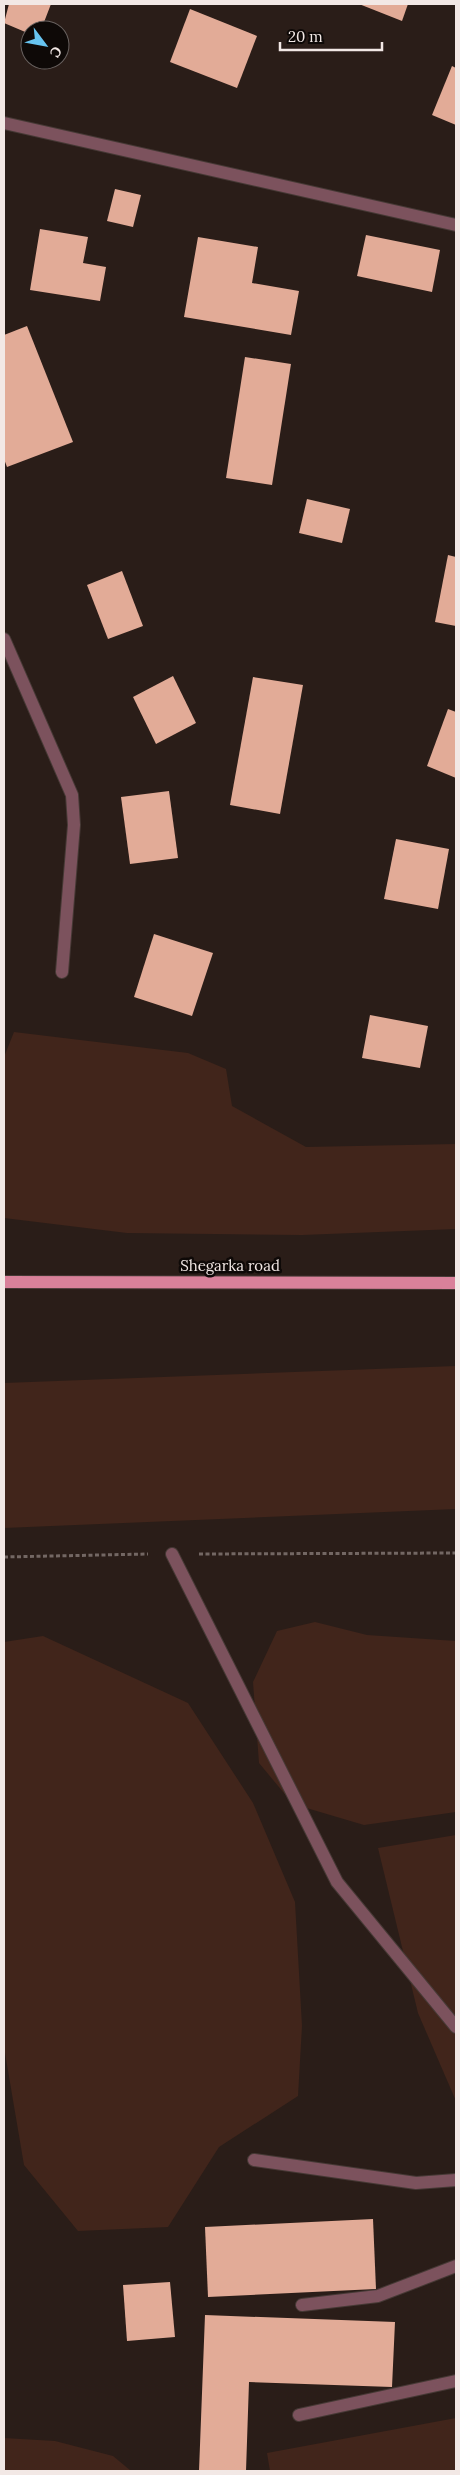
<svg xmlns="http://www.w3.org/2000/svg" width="460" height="2475" viewBox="0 0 460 2475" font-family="Lora,serif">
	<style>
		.green { fill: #41251b }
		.building { fill: #e2ab97 }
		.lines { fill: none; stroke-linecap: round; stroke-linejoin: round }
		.service-casing { stroke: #463935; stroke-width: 14 }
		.minor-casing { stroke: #463935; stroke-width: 14 }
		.primary-casing { stroke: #463935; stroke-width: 14 }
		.path { stroke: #736763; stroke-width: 3; stroke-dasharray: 4 2.5; stroke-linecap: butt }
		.service { stroke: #7c525d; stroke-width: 12 }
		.minor { stroke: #7c525d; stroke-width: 12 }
		.primary { stroke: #d9819a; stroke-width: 12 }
		.labels { text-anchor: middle; stroke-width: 5; stroke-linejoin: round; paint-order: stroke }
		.street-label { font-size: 15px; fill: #f2e8e5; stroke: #0e0907 }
	</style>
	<rect width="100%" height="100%" fill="#2a1d18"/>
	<!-- green -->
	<g class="green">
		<path d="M14 1032 188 1053 226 1069 232 1106 306 1147 456 1144V1229L302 1235 127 1233 4 1218V1057Z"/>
		<path d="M456 1366V1509L4 1528V1383Z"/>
		<path d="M315 1622 367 1635 456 1641V1812L364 1825 293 1804 259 1763 253 1682 277 1631Z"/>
		<path d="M43 1636 188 1703 253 1803 295 1902 302 2026 298 2096 219 2147 168 2227 78 2231 24 2165 5 2053 4 2029V1642Z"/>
		<path d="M456 1835V2101L418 2013 378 1848Z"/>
		<path d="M456 2418V2471H270L267 2453Z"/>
		<path d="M4 2438 55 2441 113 2456 131 2471H4Z"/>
	</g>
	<!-- building -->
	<g class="building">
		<path d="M9 4H51L41 30H30V34L4 23Z"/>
		<path d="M359 4H408L402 21Z"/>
		<path d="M190 9 257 36 237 88 170 62Z"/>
		<path d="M452 66 456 68V125L432 115Z"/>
		<path d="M115 189 141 195 133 227 107 221Z"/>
		<path d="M40 229 88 237 83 263 106 267 100 301 30 290Z"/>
		<path d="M366 235 440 250 432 292 357 276Z"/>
		<path d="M198 237 258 247 252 283 299 291 291 335 184 317Z"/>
		<path d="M27 326 73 442 7 467 4 459V335Z"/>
		<path d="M245 357 291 364 272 485 226 478Z"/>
		<path d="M307 499 350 509 342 543 299 533Z"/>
		<path d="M448 555 456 557V626L435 622Z"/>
		<path d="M122 571 143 626 108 639 87 585Z"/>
		<path d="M173 676 196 723 156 744 133 697Z"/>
		<path d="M253 677 303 685 280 814 230 805Z"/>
		<path d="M448 709 456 712V778L427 766Z"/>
		<path d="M169 791 178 858 130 864 121 797Z"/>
		<path d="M396 839 449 849 438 909 384 899Z"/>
		<path d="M154 934 213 953 192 1016 134 997Z"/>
		<path d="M370 1015 428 1026 420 1068 362 1058Z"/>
		<path d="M373 2219 376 2289 208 2297 205 2227Z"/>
		<path d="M170 2282 175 2337 127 2341 123 2285Z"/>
		<path d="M205 2315 395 2322 392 2387 249 2382 246 2471H199Z"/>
	</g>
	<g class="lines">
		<!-- service casing -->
		<g class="service-casing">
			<g id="service">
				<path d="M254 2160 416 2183 456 2180"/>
				<path d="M302 2305 378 2296 456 2266"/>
				<path d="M299 2415 456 2381"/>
			</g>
		</g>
		<!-- minor casing -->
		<g class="minor-casing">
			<g id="minor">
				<path d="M4 123 456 225"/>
				<path d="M4 639 72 795 74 825 62 972"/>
				<path d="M172 1554 337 1882 456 2027"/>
			</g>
		</g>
		<!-- primary casing -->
		<g class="primary-casing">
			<path id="primary" d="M4 1282 456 1283"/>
		</g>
		<!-- path -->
		<g class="path">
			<path d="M199 1554 456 1553"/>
			<path d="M4 1557 148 1554"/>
		</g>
		<!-- service -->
		<use href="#service" class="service"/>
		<!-- minor -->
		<use href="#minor" class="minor"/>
		<!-- primary -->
		<use href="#primary" class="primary"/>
	</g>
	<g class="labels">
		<!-- street labels -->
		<g class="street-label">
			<text x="230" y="1271">Shegarka road</text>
		</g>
	</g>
	<!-- border -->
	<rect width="460" height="2475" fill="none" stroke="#f2e8e5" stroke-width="10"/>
	<!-- north arrow -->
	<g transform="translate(45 45) rotate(122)"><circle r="24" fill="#0e0907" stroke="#696260"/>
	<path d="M0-4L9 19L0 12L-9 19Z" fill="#67c4f0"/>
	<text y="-8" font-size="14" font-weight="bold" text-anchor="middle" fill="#f2e8e5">С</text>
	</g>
	<!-- scale -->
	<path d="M280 42v8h102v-8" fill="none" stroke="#f2e8e5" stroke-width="2.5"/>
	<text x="288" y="42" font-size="15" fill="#f2e8e5" stroke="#0e0907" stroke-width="4" paint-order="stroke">20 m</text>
</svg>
